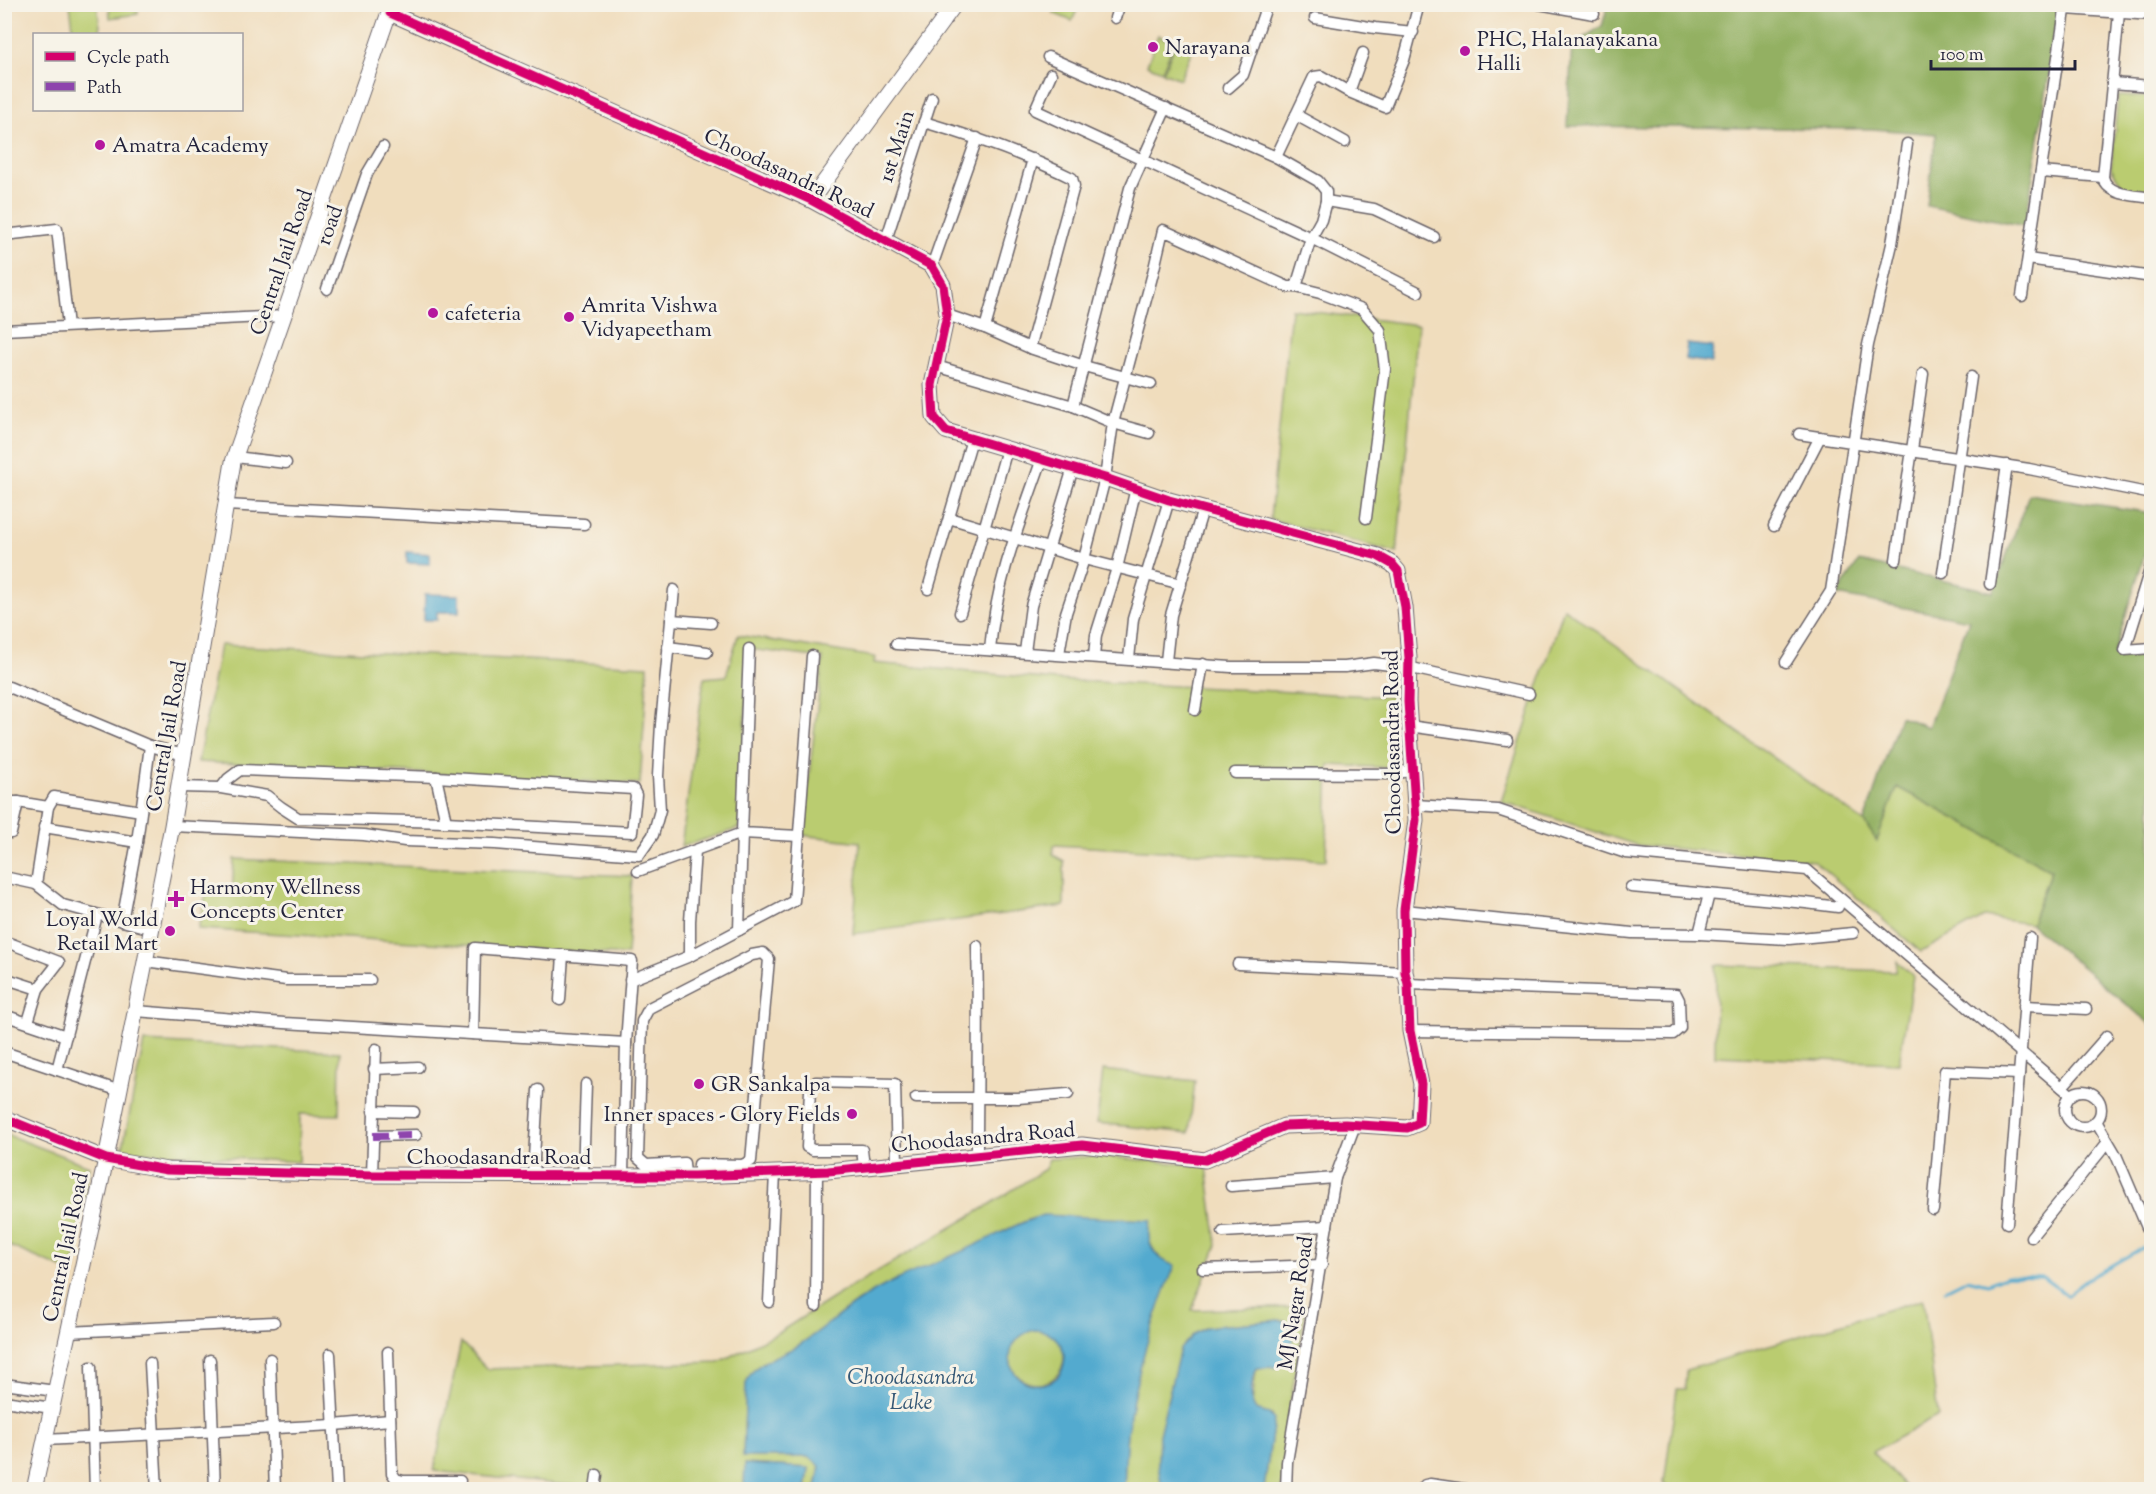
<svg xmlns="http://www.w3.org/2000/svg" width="2156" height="1494" viewBox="0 0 2156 1494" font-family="'Sorts Mill Goudy',serif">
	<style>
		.green { fill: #bacc6f; stroke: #6e7755; stroke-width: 1.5 }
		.forest { fill: #93b062; stroke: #5a694e; stroke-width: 1.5 }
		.water { fill: #52aacf; stroke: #3a6685; stroke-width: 1.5; fill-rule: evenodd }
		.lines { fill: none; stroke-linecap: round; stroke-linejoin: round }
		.stream { stroke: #52aacf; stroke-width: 3 }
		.street-casing { stroke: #6a6368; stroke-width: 13 }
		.secondary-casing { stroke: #6a6368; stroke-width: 17 }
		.street { stroke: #fff; stroke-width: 10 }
		.secondary { stroke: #fff; stroke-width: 15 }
		.quiet { stroke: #8e44ad; stroke-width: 8; stroke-dasharray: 15 8; stroke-linecap: butt }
		.cycleway-casing { stroke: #f7f3e8; stroke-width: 13 }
		.cycleway { stroke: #d6006c; stroke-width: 9 }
		.poi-dot { fill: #b5179e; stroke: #f7f3e8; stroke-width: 2 }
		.labels { text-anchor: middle; stroke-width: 6; stroke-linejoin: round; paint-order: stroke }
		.poi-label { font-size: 21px; fill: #22223b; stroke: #f7f3e8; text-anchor: start }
		.street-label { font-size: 21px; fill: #22223b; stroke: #f7f3e8 }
		.water-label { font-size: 22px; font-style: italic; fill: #355876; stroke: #f7f3e8 }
	</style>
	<rect width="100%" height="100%" fill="#f7f3e8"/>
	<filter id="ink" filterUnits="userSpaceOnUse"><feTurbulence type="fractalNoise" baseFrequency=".0167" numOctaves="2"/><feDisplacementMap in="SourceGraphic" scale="12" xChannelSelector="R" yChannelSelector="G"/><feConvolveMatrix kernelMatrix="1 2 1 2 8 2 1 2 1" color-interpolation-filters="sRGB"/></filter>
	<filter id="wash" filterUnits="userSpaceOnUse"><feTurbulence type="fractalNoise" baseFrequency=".008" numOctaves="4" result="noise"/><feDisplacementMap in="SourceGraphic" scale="24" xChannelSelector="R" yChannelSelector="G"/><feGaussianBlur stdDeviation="1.35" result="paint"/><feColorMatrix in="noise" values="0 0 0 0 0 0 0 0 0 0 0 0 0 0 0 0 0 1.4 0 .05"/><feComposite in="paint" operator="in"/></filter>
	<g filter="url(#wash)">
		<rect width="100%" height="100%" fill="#f0ddbd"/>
		<!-- green -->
		<g class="green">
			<path d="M1057 4 1071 5 1078 8 1072 21 1053 13Z"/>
			<path d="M70 5H97L101 34H74Z"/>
			<path d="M109 5H137L138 14 110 18Z"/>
			<path d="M1158 35 1174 43 1162 71 1147 65Z"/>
			<path d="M1176 43 1192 50 1180 79 1163 72Z"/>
			<path d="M2118 96 2151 97V192L2125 190 2111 168Z"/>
			<path d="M1291 309 1418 325 1397 553 1270 519Z"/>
			<path d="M1564 608 1864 822 1877 840 1897 787 2051 870 2031 924 1984 917 1921 952 1814 861 1636 845 1501 801Z"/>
			<path d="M738 635 875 657 874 663 1056 680 1393 697 1394 768 1329 765 1326 860 1054 845 1053 855 1064 861V906L853 934 860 842 802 835 823 658 749 649 740 828 681 847 704 678 726 676Z"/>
			<path d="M220 645 648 666 640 784 198 762Z"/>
			<path d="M234 859 632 876 627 955 198 929 206 894 232 895Z"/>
			<path d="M1897 961 1913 976 1899 1063 1715 1056 1716 965 1896 971Z"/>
			<path d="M144 1042 340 1052 339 1115 300 1114 299 1162 122 1151Z"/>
			<path d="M1103 1070 1195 1081 1189 1133 1097 1123Z"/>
			<path d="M5 1134 89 1166 73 1273 5 1244Z"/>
			<path d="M1097 1156 1207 1166 1217 1245 1192 1310 1306 1307 1287 1423 1282 1489H1264L1274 1419 1272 1415 1259 1412 1252 1405 1256 1370 1259 1367H1278L1294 1330 1287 1322 1280 1320 1207 1327 1194 1334 1180 1349 1159 1435 1158 1464 1162 1489H1124C1125 1471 1125 1452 1127 1434 1135 1376 1152 1320 1174 1266 1154 1258 1144 1241 1151 1220L1034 1218C1010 1226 990 1239 967 1249 932 1266 896 1277 863 1298 841 1312 822 1330 800 1344 781 1357 753 1359 746 1384L743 1457H809L820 1466 816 1489H806L809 1468 745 1464 744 1490 603 1489 434 1471 461 1342 487 1369 719 1362 781 1331 839 1294 986 1207 1045 1169 1049 1159Z"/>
			<path d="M1923 1299 1938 1416 1872 1452 1907 1489H1668L1664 1483 1677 1389H1685L1686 1370Z"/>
			<circle cx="1037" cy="1357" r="27"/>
		</g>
		<!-- forest -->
		<g class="forest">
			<path d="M1608 5H2060L2025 226 1927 206 1936 134 1872 129 1567 126 1572 45 1602 26Z"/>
			<path d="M2029 494 2151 513V534L2114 653 2151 656V1025L2031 924 2051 870 1897 787 1877 841 1864 822 1900 716 1928 727 1969 620 1837 595 1859 561 1993 592Z"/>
		</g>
		<!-- water -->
		<g class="water">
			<path d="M1687 344 1713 347 1711 363 1685 359Z"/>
			<path d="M407 552 430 554V564L407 563Z"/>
			<path d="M425 594 459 595V612H437V620H424Z"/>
			<path d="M1044 1215 1151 1220C1144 1241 1154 1259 1175 1266 1152 1320 1135 1376 1127 1434 1125 1452 1125 1471 1124 1489H816L820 1466 809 1457H743L746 1384C753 1360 780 1357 799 1345 821 1331 840 1313 862 1299 894 1278 930 1266 965 1250 992 1238 1016 1223 1044 1215ZM1034 1330C1069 1330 1076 1378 1043 1384 1007 1390 996 1340 1034 1330Z"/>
			<path d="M1279 1320 1290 1324 1295 1333 1286 1363 1278 1367 1257 1368C1252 1378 1248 1401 1256 1410L1269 1414 1274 1419 1264 1489H1162L1158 1464 1159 1435 1180 1349 1194 1334 1207 1327Z"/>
			<path d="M745 1464 809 1468 806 1489H744Z"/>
		</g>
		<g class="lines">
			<!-- stream -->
			<path class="stream" d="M1945 1290 1967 1279 1988 1284 2006 1276 2042 1277 2067 1295 2087 1279 2151 1243"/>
		</g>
	</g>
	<g filter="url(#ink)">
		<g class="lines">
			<!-- street casing -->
			<g class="street-casing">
				<g id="street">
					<path d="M1539 4 1594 14"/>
					<path d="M2066 9 2152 15"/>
					<path d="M2119 13 2103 177C2107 196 2135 195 2152 198"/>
					<path d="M1115 18 1120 4"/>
					<path d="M1315 18 1375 28 1413 32"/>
					<path d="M1048 57 1276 157 1318 181 1326 191V201L1321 220 1311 238 1296 287"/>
					<path d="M1051 74 1035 110 1311 238 1418 292"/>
					<path d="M2112 83 2152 86"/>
					<path d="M1228 88 1243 75 1267 4"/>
					<path d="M1349 92 1363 53"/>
					<path d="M1296 115 1345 142"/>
					<path d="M924 122C975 137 1024 154 1072 178L1074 186 1030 348"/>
					<path d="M1276 157 1314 77 1321 76 1349 92 1385 107 1404 60 1419 4"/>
					<path d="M2041 172 2103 177"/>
					<path d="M1326 201 1374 209 1434 237"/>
					<path d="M4 235 57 229 68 326"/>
					<path d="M886 240 932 98"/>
					<path d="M2028 259 2152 277"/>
					<path d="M932 266 977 138"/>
					<path d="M327 289 367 174 383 147"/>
					<path d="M2022 296 2066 4"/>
					<path d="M947 315 985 328 1030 348 1084 366 1151 384"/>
					<path d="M985 328 1033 159"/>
					<path d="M4 330 284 316"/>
					<path d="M936 366 1073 406 1113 423 1149 433"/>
					<path d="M1073 406 1130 188 1166 108"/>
					<path d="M1799 434 2029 469 2152 494"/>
					<path d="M235 457 286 463"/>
					<path d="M226 505 584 524"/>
					<path d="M949 518 1084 559 1181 584"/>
					<path d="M1774 526 1820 437"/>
					<path d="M1896 560 1923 374"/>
					<path d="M2152 563 2125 650 2152 648"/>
					<path d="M1943 573 1971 377"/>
					<path d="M1990 584 2007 465"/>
					<path d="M928 589 972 439"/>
					<path d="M960 613 1007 449"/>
					<path d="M671 620 711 623"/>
					<path d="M896 644 1231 667H1345L1374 663 1407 667 1529 694"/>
					<path d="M668 647 707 652"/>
					<path d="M749 649 742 833 799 836"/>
					<path d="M990 650C995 584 1020 522 1042 459"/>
					<path d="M1025 652 1031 606 1073 468"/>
					<path d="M1059 654 1066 613 1084 559 1105 478 1113 423 1153 273 1163 230 1288 287H1296L1320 293 1362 309 1380 330 1385 369 1366 518"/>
					<path d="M1094 657 1096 635 1117 568 1136 488"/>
					<path d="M1129 659 1133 619 1169 500"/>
					<path d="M1166 661 1171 615 1203 509"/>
					<path d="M1786 662 1831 591 1868 345 1892 244 1907 144"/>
					<path d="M9 687 150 746 184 755"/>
					<path d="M1195 710 1203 664"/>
					<path d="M1409 726 1507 740"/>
					<path d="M1235 773 1394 774 1412 770"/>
					<path d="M436 777 446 822"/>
					<path d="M179 787 221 788 228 779 240 770 436 777 633 789 636 795 632 832 446 822 298 818 281 807 267 796 221 788"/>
					<path d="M4 802H18L11 833 4 832"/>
					<path d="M18 802 48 807 36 884"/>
					<path d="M1415 805 1498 810 1626 853 1807 870 2071 1095"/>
					<path d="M48 807 54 797 141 811"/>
					<path d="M172 826 364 835 405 841 495 844 639 855 653 835 660 810 658 776 661 724 674 590"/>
					<path d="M44 827 137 842"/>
					<path d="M4 877 36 884 63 905 152 929"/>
					<path d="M1631 887 1806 903 1838 907"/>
					<path d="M1404 910 1632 933 1699 934 1789 939 1853 933"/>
					<path d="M122 921 137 842 150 746"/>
					<path d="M739 930 794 901 812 656"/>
					<path d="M1699 934 1709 894"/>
					<path d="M4 941 59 962 38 989 28 1022"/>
					<path d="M977 946C979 1015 977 1085 977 1155"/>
					<path d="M690 956V921L695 851"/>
					<path d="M145 961 286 980H370"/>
					<path d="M1238 964 1405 972"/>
					<path d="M4 978 38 989"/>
					<path d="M630 980 690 956 739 930 742 833 638 871"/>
					<path d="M1408 984 1676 994 1679 1000 1680 1028 1673 1034 1410 1031"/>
					<path d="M560 1000 563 955"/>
					<path d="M2024 1006 2086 1009"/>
					<path d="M136 1011 284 1023 626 1043"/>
					<path d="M4 1015 66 1036"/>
					<path d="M473 1034 475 948 632 961 626 1043 623 1175"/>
					<path d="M4 1052 120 1091"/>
					<path d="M374 1069 418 1067"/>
					<path d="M57 1070 97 915"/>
					<path d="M2062 1087 2107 1036"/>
					<circle cx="2083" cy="1109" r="18"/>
					<path d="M916 1098H1018L1068 1094"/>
					<path d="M373 1111 414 1112"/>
					<path d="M2096 1121 2116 1155 2152 1239"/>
					<path d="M373 1136 416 1135"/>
					<path d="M864 1166 862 1150H813L807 1147 810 1091 811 1086 816 1082 895 1084 897 1163"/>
					<path d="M372 1175 376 1049"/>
					<path d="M533 1175 538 1090"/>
					<path d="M583 1175 586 1084"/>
					<path d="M685 1176 684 1163 646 1165 638 1158 642 1021 649 1008 752 955 763 953 769 959 751 1161 742 1165 699 1164V1176"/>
					<path d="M1231 1186 1335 1178"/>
					<path d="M1933 1210 1945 1071 2019 1074"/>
					<path d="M2007 1223 2030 938"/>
					<path d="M1223 1232 1327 1226"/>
					<path d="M2031 1237 2108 1142"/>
					<path d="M1203 1269 1322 1265"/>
					<path d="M769 1302 775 1173"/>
					<path d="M816 1306 817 1171"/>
					<path d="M68 1332 274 1322"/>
					<path d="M388 1352 392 1473 396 1479 403 1481H460"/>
					<path d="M330 1354 337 1490"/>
					<path d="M270 1359 275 1490"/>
					<path d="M210 1360 215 1490"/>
					<path d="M150 1363 157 1490"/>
					<path d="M91 1367 95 1490"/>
					<path d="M4 1384 55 1391"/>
					<path d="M4 1401 52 1408"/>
					<path d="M45 1440 334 1425 390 1420"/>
					<path d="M595 1490 597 1475"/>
					<path d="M1286 1490 1287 1462 1335 1178 1355 1125"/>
					<path d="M1422 1490 1425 1485 1430 1484 1471 1490"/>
					<path d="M1565 1490H1571"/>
				</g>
			</g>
			<!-- secondary casing -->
			<g class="secondary-casing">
				<g id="secondary">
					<path d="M811 200 955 4"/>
					<path d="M4 1118 106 1159 167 1170 372 1175 694 1176 828 1171 1082 1145 1205 1160 1284 1126 1345 1124 1407 1128 1419 1123 1421 1084 1410 1031 1408 984 1405 972 1404 910 1416 820 1408 702 1409 658 1405 607 1398 571 1392 564 1378 556 1169 500 1105 478 946 431 934 417 932 385 947 315 943 285 932 266 811 200 390 13"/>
					<path d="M34 1490 106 1159 172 826 233 462 392 4"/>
				</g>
			</g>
			<!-- street -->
			<use href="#street" class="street"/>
			<!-- secondary -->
			<use href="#secondary" class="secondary"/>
			<!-- quiet -->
			<path class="quiet" d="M373 1136 416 1135"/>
			<!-- cycleway casing -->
			<g class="cycleway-casing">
				<path id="cycleway" d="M4 1118 106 1159 167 1170 372 1175 694 1176 828 1171 1082 1145 1205 1160 1284 1126 1345 1124 1407 1128 1419 1123 1421 1084 1410 1031 1408 984 1405 972 1404 910 1416 820 1408 702 1409 658 1405 607 1398 571 1392 564 1378 556 1169 500 1105 478 946 431 934 417 932 385 947 315 943 285 932 266 811 200 390 13"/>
			</g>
			<!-- cycleway -->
			<use href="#cycleway" class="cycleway"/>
		</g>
	</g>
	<!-- markers -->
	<g class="poi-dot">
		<circle cx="1153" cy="47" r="6"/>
		<circle cx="1465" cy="51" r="6"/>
		<circle cx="100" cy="145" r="6"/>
		<circle cx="433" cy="313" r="6"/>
		<circle cx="569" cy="317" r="6"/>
		<path d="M173 890h6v6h6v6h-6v6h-6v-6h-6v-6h6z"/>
		<circle cx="170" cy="931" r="6"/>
		<circle cx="699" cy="1084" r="6"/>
		<circle cx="852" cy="1114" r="6"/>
	</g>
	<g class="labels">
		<!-- poi labels -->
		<g class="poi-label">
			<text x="1477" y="46">PHC, Halanayakana<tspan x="1477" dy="24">Halli</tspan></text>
			<text x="1165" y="54">Narayana</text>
			<text x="112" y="152">Amatra Academy</text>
			<text x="581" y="312">Amrita Vishwa<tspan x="581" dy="24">Vidyapeetham</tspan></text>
			<text x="445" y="320">cafeteria</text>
			<text x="190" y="894">Harmony Wellness<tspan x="190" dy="24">Concepts Center</tspan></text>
			<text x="158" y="926" text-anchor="end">Loyal World<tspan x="158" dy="24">Retail Mart</tspan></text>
			<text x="711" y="1091">GR Sankalpa</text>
			<text x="840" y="1121" text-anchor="end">Inner spaces - Glory Fields</text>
		</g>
		<!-- street labels -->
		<g class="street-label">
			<text transform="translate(896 146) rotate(-72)" y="7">1st Main</text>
			<text transform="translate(789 173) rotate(25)" y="7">Choodasandra Road</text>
			<text transform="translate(329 225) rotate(-70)" y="7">road</text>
			<text transform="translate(281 262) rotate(-71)" y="7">Central Jail Road</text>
			<text transform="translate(166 736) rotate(-80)" y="7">Central Jail Road</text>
			<text transform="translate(1392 742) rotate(-91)" y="7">Choodasandra Road</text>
			<text transform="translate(983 1137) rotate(-5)" y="7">Choodasandra Road</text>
			<text x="499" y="1164">Choodasandra Road</text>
			<text transform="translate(65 1247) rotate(-78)" y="7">Central Jail Road</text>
			<text transform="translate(1295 1303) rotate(-81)" y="7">MJ Nagar Road</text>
		</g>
		<!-- water labels -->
		<g class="water-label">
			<text x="911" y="1384">Choodasandra<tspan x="911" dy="25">Lake</tspan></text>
		</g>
	</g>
	<!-- margin -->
	<rect width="2156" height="1494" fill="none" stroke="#f7f3e8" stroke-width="24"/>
	<!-- legend -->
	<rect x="33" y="33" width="210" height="78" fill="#f7f3e8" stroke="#a29fa3" stroke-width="1.5"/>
	<rect x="45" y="52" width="30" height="9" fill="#d6006c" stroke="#a29fa3" stroke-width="1.5"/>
	<text x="87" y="63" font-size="18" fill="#22223b">Cycle path</text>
	<rect x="45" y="82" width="30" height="9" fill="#8e44ad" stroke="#a29fa3" stroke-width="1.5"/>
	<text x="87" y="93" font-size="18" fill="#22223b">Path</text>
	<!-- scale -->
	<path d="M1931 60v9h144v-9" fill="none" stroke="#22223b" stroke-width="3"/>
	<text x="1940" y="60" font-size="18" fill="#22223b" stroke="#f7f3e8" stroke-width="4.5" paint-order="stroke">100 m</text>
</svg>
